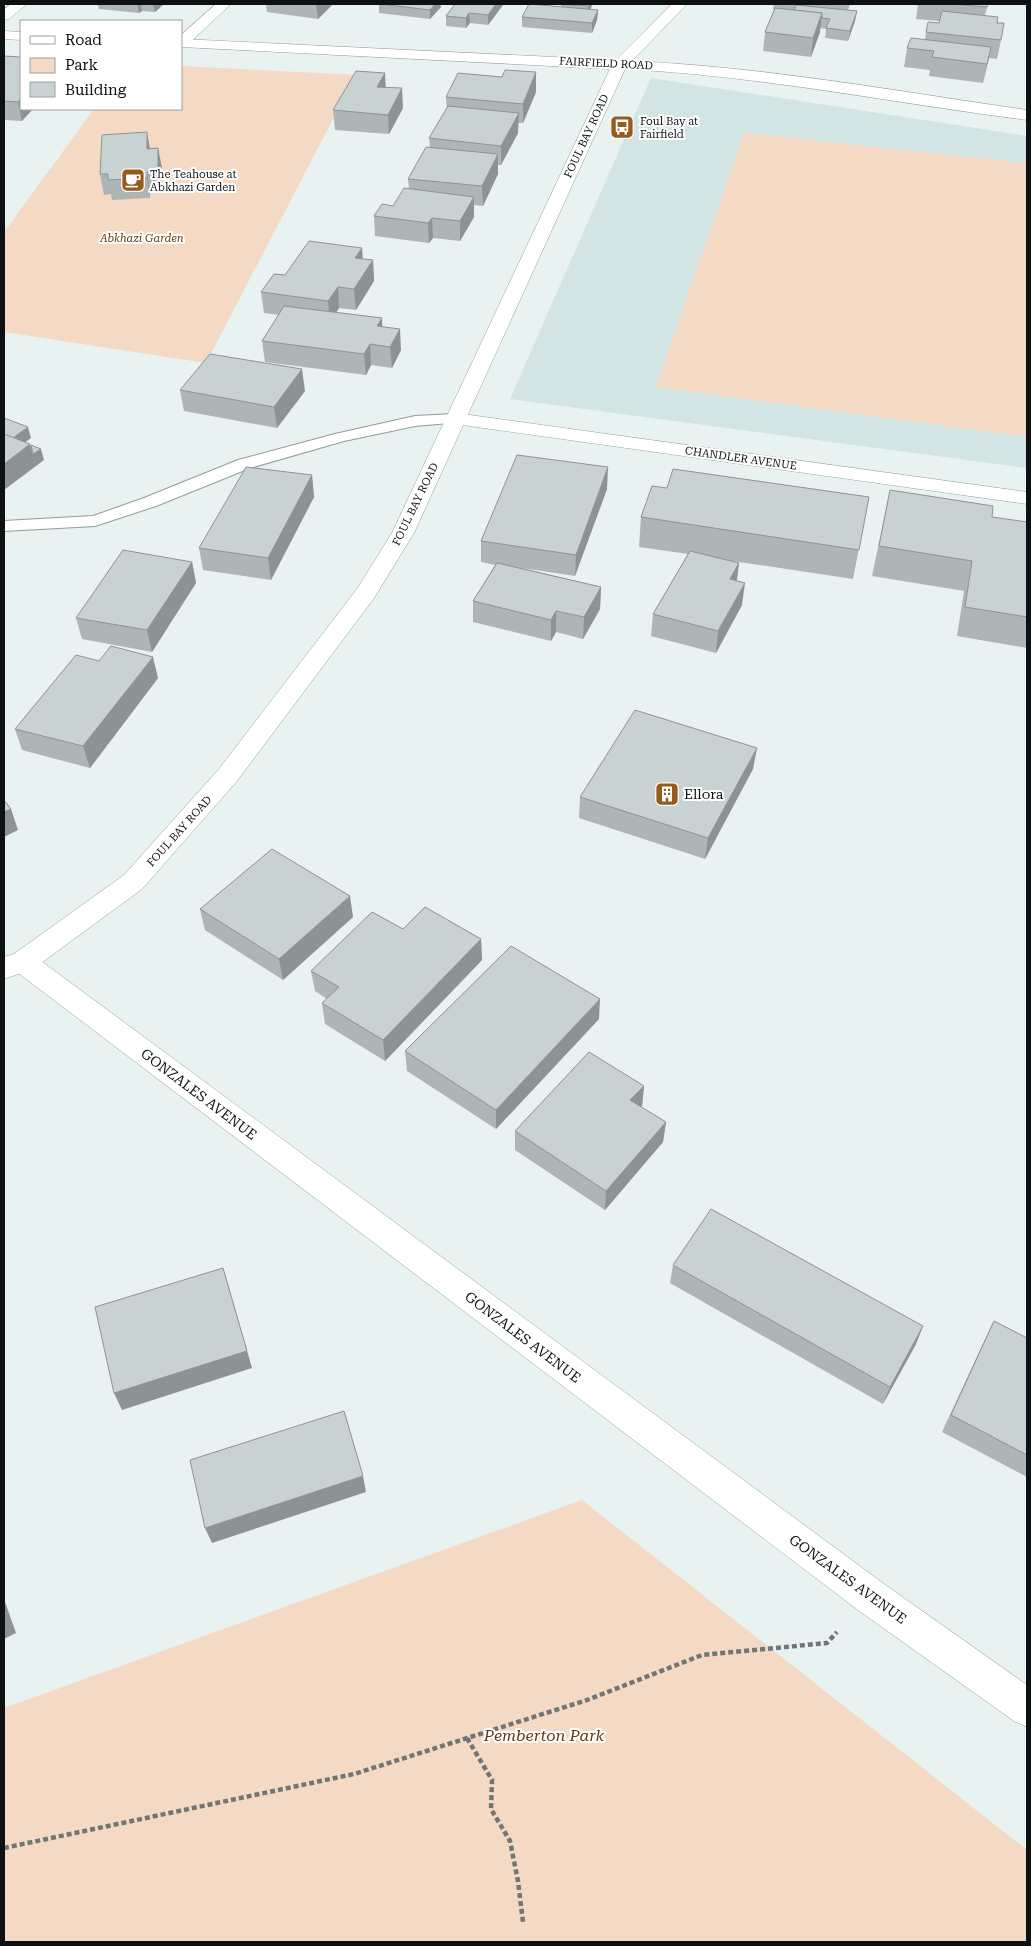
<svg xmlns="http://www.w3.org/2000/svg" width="1031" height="1946" viewBox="0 0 1031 1946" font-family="'Roboto Serif',serif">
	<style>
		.built { fill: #d2e5e4 }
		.green { fill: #f4d9c5 }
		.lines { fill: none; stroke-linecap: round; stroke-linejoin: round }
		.service-casing { stroke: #939c9c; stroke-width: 2 }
		.minor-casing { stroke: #939c9c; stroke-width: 1 }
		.tertiary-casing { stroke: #939c9c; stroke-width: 1 }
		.path { stroke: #707676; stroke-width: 4.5; stroke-dasharray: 5 3; stroke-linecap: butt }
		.service { fill: #fff; fill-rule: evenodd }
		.minor { fill: #fff; fill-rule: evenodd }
		.tertiary { fill: #fff; fill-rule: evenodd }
		.wall { fill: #adb5b5 }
		.shaded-wall { fill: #8d9393 }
		.building { fill: #c9d2d2; stroke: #8d9393 }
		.labels { text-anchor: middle; stroke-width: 4; stroke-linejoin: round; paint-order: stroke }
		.far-street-label { font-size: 11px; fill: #0e1111; stroke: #fff }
		.far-poi-label { font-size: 11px; fill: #0e1111; stroke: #fff; text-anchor: start }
		.far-park-label { font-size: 11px; font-style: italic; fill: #65390f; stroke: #fff }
		.poi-label { font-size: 14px; fill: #0e1111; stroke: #fff; text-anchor: start }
		.street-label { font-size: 14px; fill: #0e1111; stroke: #fff }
		.near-park-label { font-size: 16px; font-style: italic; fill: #65390f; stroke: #fff }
	</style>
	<rect width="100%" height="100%" fill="#e8f2f1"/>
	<!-- built -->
	<path class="built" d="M651 78 1027 136V468L510 399Z"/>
	<!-- green -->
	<g class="green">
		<path d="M181 66 356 75 206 363 4 332V232L94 109H181Z"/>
		<path d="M744 133 1027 163V437L656 387Z"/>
		<path d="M582 1500 1027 1850V1942H4V1708Z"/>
	</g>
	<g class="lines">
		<!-- service casing -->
		<g class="service-casing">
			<path id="service" d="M455 414 461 416 463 419 461 422 415 426 344 441 250 468 156 506 95 526 4 531V521L93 516 144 498 238 460 335 434 415 416Z"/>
		</g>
		<!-- minor casing -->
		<g class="minor-casing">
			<g id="minor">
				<path d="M11 4H27L9 19 4 20V9Z"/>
				<path d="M216 4H231L186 46 181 47V35Z"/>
				<path d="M455 413 1027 492V504L448 423 445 419 448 415Z"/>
				<path d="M23 951 33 955 884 1584 1027 1685V1727L1014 1721 858 1610 13 969 9 962 13 955Z"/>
			</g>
		</g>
		<!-- tertiary casing -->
		<g class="tertiary-casing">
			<g id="tertiary">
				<path d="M672 4H687L632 61C764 67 896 91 1027 110V120C893 103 761 76 625 69L414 533 374 598 237 781 142 889 33 969 4 979V957L14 954 124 875 219 769 357 589 392 533 610 69 181 47V39L616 60Z"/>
				<path d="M4 31 21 32V40L4 39Z"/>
			</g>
		</g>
		<!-- path -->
		<g class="path">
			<path d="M467 1738 492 1780 491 1809 510 1841 518 1881 523 1922"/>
			<path d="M4 1848 354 1774 587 1700 702 1655 827 1643 837 1632"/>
		</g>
		<!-- service -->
		<use href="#service" class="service"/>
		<!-- minor -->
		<use href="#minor" class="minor"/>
		<!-- tertiary -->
		<use href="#tertiary" class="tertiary"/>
	</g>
	<!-- wall -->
	<g class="wall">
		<path d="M91 4H164L155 12 142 11 139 13 99 9 98 5Z"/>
		<path d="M266 4H333L318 19 267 12Z"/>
		<path d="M379 4 441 7 430 19 379 13Z"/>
		<path d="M455 4H503V5L488 25 470 23 466 28 446 26V16Z"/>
		<path d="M561 4H592L590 10H598L597 20 592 33 522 27V17L561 7Z"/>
		<path d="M774 4H850L848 10 857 11 855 21 848 41 825 38 826 29 820 28V32L811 57 763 51 765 32 775 10 773 9Z"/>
		<path d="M918 4H988L985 15 997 23 1001 40 997 59 989 58 983 83 929 76 930 70 904 67 907 48 925 39 926 32 939 23V21L916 19Z"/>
		<path d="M4 56 21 57 22 121 4 120Z"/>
		<path d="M536 72V92L523 123H518V133L501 165H498V174L483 206 474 205V217L460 241 433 238 429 243 375 236 374 216 393 206 409 189 408 179 430 147 429 138 447 109 446 97 502 77Z"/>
		<path d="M385 87 403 108 389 134 335 130 333 110Z"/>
		<path d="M147 132 150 149 162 168V191L150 192V198L112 200 111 194 104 195 100 174Z"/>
		<path d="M362 248 363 259 373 260 374 281 356 310 339 308 336 313 382 318V327L401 350 392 368 371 365 366 375 265 362 262 341 279 315 264 313 261 292 285 275Z"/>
		<path d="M180 390 305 391 277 428 184 411Z"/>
		<path d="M312 475 314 497 271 580 203 570 199 548Z"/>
		<path d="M667 488 869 497 853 579 733 561 739 563 737 581 742 605 716 653 651 636 653 614 688 554 639 547 641 517Z"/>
		<path d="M607 489 575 576 522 568 601 587 600 609 583 639 556 632 551 641 473 622V601L495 565 481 562V541Z"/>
		<path d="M890 490 992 517 1027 522V648L957 636 964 591 872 576Z"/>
		<path d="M192 562 196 583 152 652 82 639 76 618Z"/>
		<path d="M158 678 90 768 22 750 15 729Z"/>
		<path d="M753 769 705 859 579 818 580 797Z"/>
		<path d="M200 909 353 917 283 980 205 930Z"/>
		<path d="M403 929 481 939 482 960 385 1061 325 1024 322 1003 327 999 315 991 311 971Z"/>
		<path d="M599 1019 496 1129 407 1071 405 1051Z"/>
		<path d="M644 1086 642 1106 641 1107 666 1122 663 1142 605 1210 515 1150V1131Z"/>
		<path d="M673 1265 923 1326 916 1344 883 1404 670 1283Z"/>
		<path d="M994 1321 1027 1338V1477L942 1432 985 1339Z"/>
	</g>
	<!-- shaded-wall -->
	<g class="shaded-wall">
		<path d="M137 4H141L142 11 139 13Z"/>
		<path d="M153 4H164L155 12Z"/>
		<path d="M316 4H333L318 19Z"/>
		<path d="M435 4H440L441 7 430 19V10Z"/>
		<path d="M496 4H503V5L488 25V15Z"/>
		<path d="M589 4H592V5L588 16V6Z"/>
		<path d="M598 10 597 20 592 33V23Z"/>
		<path d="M857 11 855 21 848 41 850 31Z"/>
		<path d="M469 13 470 23 466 28V18Z"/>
		<path d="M822 13 820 32 811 57 813 38Z"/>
		<path d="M991 47 987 66 983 83 987 64Z"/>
		<path d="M536 72V92L523 123V104Z"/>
		<path d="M385 73 386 93 377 87Z"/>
		<path d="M402 88 403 108 389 134 388 115Z"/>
		<path d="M21 98V109H33L22 121 18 102Z"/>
		<path d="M519 113 518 133 501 165V146Z"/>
		<path d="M147 132 150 152 147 149Z"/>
		<path d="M158 148 162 168V191L158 171Z"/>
		<path d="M498 154V174L483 206 482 186Z"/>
		<path d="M147 172 150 192V198L147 178Z"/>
		<path d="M474 197V217L460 241V221Z"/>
		<path d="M432 218 433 238 429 243 428 223Z"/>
		<path d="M362 248 363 268 355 258Z"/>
		<path d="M373 260 374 281 356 310 354 289Z"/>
		<path d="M338 287 339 308 330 322 328 301Z"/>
		<path d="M382 318 383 339 377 326Z"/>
		<path d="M400 329 401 350 392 368 390 347Z"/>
		<path d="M370 344 371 365 366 375 364 354Z"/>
		<path d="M302 369 305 391 277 428 274 407Z"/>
		<path d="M28 427 31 438 17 448 12 438Z"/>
		<path d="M30 444 33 454 41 449 44 460 4 490V464Z"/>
		<path d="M608 467 607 489 575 576 576 555Z"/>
		<path d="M312 475 314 497 271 580 268 558Z"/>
		<path d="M192 562 196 583 152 652 147 630Z"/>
		<path d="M739 563 736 584 730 579Z"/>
		<path d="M745 583 742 605 716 653 718 631Z"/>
		<path d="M601 587 600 609 583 639 584 617Z"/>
		<path d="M556 611V632L551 641V620Z"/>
		<path d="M153 657 158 678 90 768 83 746Z"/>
		<path d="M757 748 753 769 705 859 708 838Z"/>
		<path d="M11 809 18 830 4 837V812Z"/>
		<path d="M350 896 353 917 283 980 279 959Z"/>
		<path d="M481 939 482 960 385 1061 383 1040Z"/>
		<path d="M600 999 599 1019 496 1129V1110Z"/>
		<path d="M644 1086 642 1106 628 1120 630 1100Z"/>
		<path d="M666 1122 663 1142 605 1210 606 1191Z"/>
		<path d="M223 1268 252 1368 122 1410 114 1393Z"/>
		<path d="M923 1326 916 1344 883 1404 890 1387Z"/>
		<path d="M363 1476 366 1492 212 1543 205 1528Z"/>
		<path d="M4 1599 16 1633 4 1639Z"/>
	</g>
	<!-- building -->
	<g class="building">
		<path d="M380 4H435L430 10Z"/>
		<path d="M455 4H496L488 15 469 13 466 18 446 16Z"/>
		<path d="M529 4 598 10 592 23 522 17Z"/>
		<path d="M561 4H589L588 6Z"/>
		<path d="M952 4H988L987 7Z"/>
		<path d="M796 5 857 11 850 31 826 28 830 19 822 18V13L794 10Z"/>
		<path d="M775 8 822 13 813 38 765 32Z"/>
		<path d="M942 11 998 17 997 23H1004L1001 40 926 32 928 22 939 23Z"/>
		<path d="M911 38 991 47 987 64 932 57 934 51 907 48Z"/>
		<path d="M4 56 21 57V98L18 102 4 101Z"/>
		<path d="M505 70 536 72 523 104 446 97 458 73 502 77Z"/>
		<path d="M356 71 385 73 377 87 402 88 388 115 333 110Z"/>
		<path d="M448 106 519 113 501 146 429 138Z"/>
		<path d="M147 132V149L158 148V171L147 172V178L108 180V174H100L102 135Z"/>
		<path d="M426 147 498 154 482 186 408 179Z"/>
		<path d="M404 188 474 197 460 221 432 218 428 223 374 216 382 204 393 206Z"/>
		<path d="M309 241 362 248 355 258 373 260 354 289 338 287 328 301 261 292 274 274 285 275Z"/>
		<path d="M284 306 382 318 377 326 400 329 390 347 370 344 364 354 262 341Z"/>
		<path d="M210 354 302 369 274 407 180 390Z"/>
		<path d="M4 418 28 427 13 438 4 434Z"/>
		<path d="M4 434 30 444 4 464Z"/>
		<path d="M31 445 41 449 33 454Z"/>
		<path d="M517 455 608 467 576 555 481 541Z"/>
		<path d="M246 467 312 475 268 558 199 548Z"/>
		<path d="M673 469 869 497 859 550 641 517 652 486 667 488Z"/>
		<path d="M890 490 993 506 992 517 1027 522V617L965 607 972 561 879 546Z"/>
		<path d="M123 550 192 562 147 630 76 618Z"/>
		<path d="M690 551 739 563 730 579 745 583 718 631 653 614Z"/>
		<path d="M497 563 601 587 584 617 556 611 551 620 473 601Z"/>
		<path d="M111 646 153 657 83 746 15 729 76 655 99 661Z"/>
		<path d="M635 710 757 748 708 838 580 797Z"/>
		<path d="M4 800 11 809 4 812Z"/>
		<path d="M272 849 350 896 279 959 200 909Z"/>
		<path d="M425 907 481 939 383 1040 322 1003 339 987 311 971 372 912 403 929Z"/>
		<path d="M511 946 600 999 496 1110 405 1051Z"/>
		<path d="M589 1052 644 1086 630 1100 666 1122 606 1191 515 1131Z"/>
		<path d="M711 1209 923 1326 890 1387 673 1265Z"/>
		<path d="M223 1268 247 1351 114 1393 95 1307Z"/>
		<path d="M994 1321 1027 1338V1455L951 1415Z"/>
		<path d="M344 1411 363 1476 205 1528 190 1460Z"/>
	</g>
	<!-- icons -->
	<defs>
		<g id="bus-square" transform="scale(1.25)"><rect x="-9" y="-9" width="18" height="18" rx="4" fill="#96591e" stroke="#fff"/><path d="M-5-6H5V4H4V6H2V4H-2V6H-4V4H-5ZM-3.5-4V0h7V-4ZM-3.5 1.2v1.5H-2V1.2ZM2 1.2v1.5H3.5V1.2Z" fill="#fff"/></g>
		<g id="cafe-square" transform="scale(1.25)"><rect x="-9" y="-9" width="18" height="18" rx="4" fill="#96591e" stroke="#fff"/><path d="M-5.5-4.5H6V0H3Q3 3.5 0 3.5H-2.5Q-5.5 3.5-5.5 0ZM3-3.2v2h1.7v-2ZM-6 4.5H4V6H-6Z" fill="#fff"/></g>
		<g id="building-square" transform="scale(1.25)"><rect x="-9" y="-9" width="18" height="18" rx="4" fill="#96591e" stroke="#fff"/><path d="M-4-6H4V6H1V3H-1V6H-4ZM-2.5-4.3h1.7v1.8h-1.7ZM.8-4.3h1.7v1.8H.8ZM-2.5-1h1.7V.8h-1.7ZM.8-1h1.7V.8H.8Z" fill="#fff"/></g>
	</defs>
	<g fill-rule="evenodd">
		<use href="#bus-square" x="622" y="127"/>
		<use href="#cafe-square" x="133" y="180"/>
		<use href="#building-square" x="667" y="794"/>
	</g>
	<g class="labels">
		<!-- far-street labels -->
		<g class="far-street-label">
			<text transform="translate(606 63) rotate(3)" y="4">FAIRFIELD ROAD</text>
			<text transform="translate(586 136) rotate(-65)" y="4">FOUL BAY ROAD</text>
			<text transform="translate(741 458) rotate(8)" y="4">CHANDLER AVENUE</text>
			<text transform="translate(415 504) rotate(-64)" y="4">FOUL BAY ROAD</text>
			<text transform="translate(179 831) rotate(-48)" y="4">FOUL BAY ROAD</text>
		</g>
		<!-- far-poi labels -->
		<g class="far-poi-label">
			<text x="640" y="125">Foul Bay at<tspan x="640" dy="13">Fairfield</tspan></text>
			<text x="150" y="178">The Teahouse at<tspan x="150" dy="13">Abkhazi Garden</tspan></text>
		</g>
		<!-- far-park labels -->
		<g class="far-park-label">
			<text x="142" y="242">Abkhazi Garden</text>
		</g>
		<!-- poi labels -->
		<g class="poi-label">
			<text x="684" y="799">Ellora</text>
		</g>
		<!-- street labels -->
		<g class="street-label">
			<text transform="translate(199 1094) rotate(37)" y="5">GONZALES AVENUE</text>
			<text transform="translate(523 1337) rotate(37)" y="5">GONZALES AVENUE</text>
			<text transform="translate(848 1579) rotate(36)" y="5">GONZALES AVENUE</text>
		</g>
		<!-- near-park labels -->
		<g class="near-park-label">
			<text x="544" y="1741">Pemberton Park</text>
		</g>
	</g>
	<!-- border -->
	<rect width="1031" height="1946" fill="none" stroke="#0e1111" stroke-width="10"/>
	<!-- legend -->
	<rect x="20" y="20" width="162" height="90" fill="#ffffff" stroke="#9fa0a0"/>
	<rect x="30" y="36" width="25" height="8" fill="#ffffff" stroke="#9fa0a0"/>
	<text x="65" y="45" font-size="15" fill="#0e1111">Road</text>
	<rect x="30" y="58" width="25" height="15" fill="#f4d9c5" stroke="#9fa0a0"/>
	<text x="65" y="70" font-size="15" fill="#0e1111">Park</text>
	<rect x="30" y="82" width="25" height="15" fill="#c9d2d2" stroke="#9fa0a0"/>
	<text x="65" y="95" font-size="15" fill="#0e1111">Building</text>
</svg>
